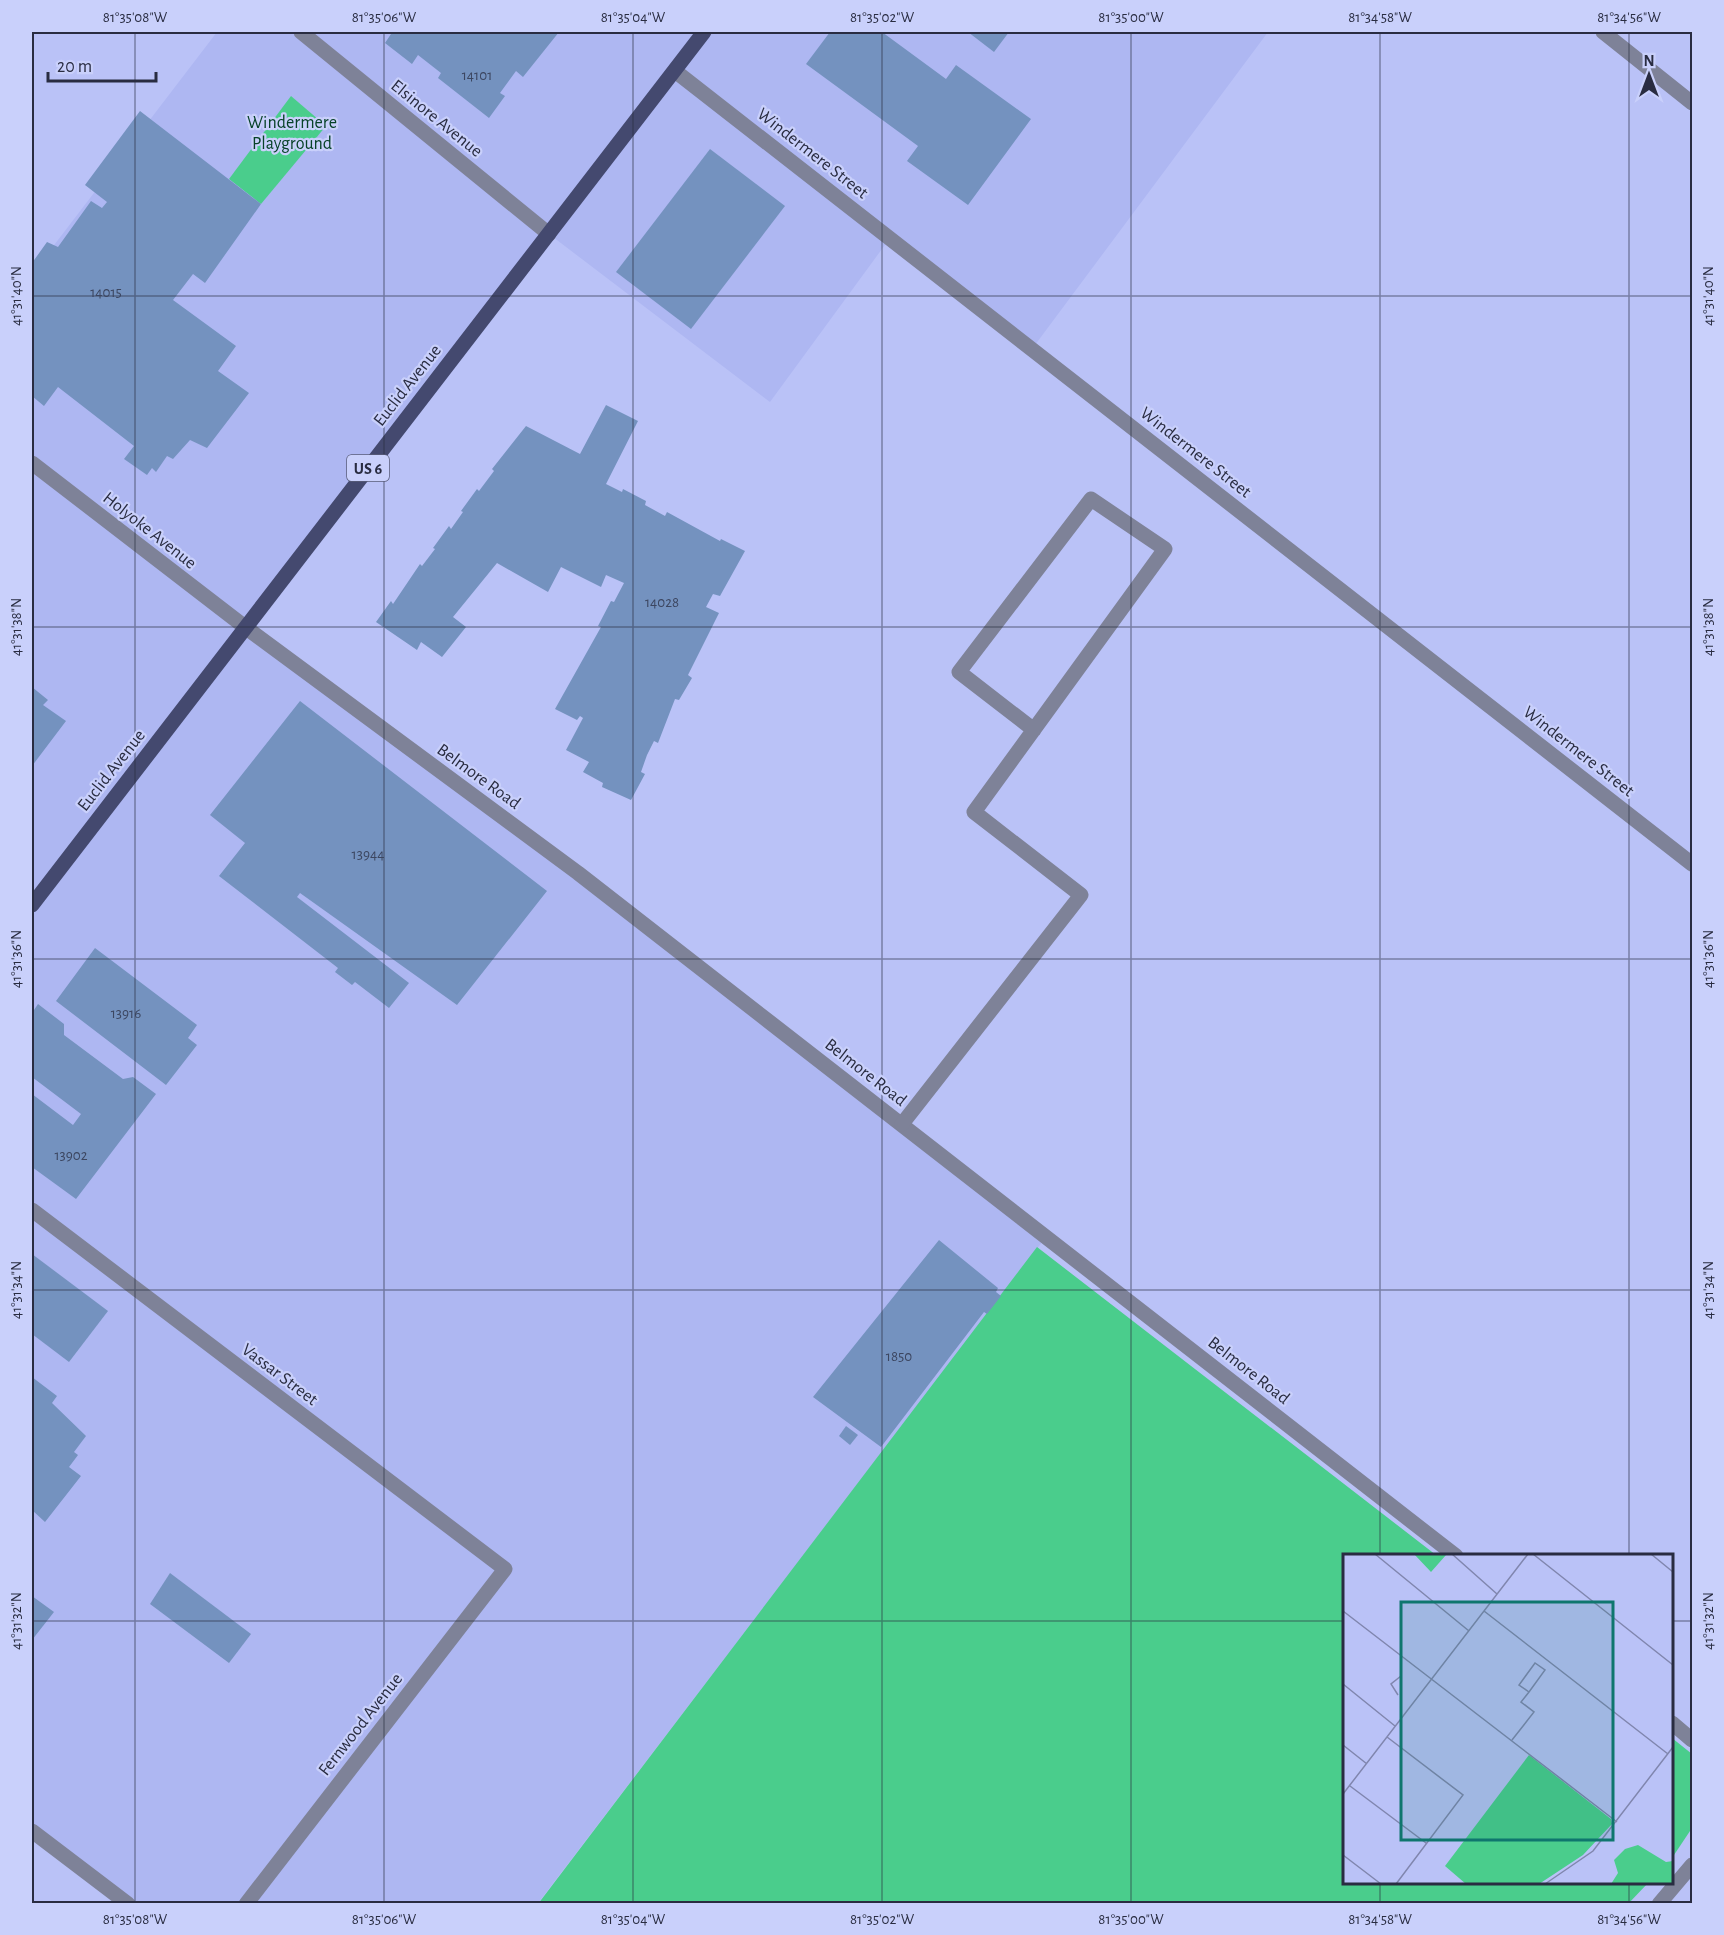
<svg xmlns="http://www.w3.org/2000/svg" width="1724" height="1935" viewBox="0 0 1724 1935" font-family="'Alegreya Sans',sans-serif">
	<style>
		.built { fill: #aeb7f2 }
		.green { fill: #4acd8c }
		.building { fill: #7492bf }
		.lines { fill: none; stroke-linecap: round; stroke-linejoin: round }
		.minor { stroke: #7e8298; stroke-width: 15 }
		.major { stroke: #44496f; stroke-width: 15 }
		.ticks { fill: none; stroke: #292c41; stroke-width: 1.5; stroke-opacity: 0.45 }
		.labels { text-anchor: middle; stroke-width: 4.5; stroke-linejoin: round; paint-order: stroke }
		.number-label { font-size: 15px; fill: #3c4660 }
		.shield { fill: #c9d0fb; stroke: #595d79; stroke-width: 1.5 }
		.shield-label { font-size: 16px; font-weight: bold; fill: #292c41 }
		.street-label { font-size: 18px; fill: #292c41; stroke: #c9d0fb }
		.park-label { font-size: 18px; fill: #074228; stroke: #c9d0fb }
		.inset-road { fill: none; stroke: #8086ae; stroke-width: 1.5 }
		.view { fill: #0f766e; fill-opacity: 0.15; stroke: #0f766e; stroke-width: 3 }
		.inset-edge { fill: none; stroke: #292c41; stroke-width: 3 }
		.neatline { fill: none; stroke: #292c41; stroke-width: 2 }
		.ticks-label { font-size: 15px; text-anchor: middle; fill: #292c41 }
	</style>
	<rect width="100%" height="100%" fill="#bac2f7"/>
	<!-- built -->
	<path class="built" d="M217 32H1268L1032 349 890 238 770 402 549 234 245 627 1046 1237 538 1903H128L32 1830V274Z"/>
	<!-- green -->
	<g class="green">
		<path d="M291 96 326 126 261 204 229 179Z"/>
		<path d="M1037 1247 1436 1555 1344 1556V1882L1648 1883 1628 1904H538Z"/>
		<path d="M1672 1738 1692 1754V1828L1672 1858Z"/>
	</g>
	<!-- building -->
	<g class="building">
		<path d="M388 32H559L523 77 516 71 500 93 505 96 489 118 438 78 441 73 418 55 412 64 385 43 391 34Z"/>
		<path d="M830 32H882L946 79 956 65 1031 119 968 205 907 161 918 146 806 64Z"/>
		<path d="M968 32H1009L994 52Z"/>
		<path d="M140 111 261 204 205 283 193 274 173 300 236 346 218 371 249 393 207 448 190 440 173 459 167 456 156 472 152 468 147 475 124 459 134 446 58 387 44 406 32 396V263L47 242 58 247 91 201 102 208 107 202 85 185Z"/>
		<path d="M710 149 785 206 691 329 616 272Z"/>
		<path d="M606 405 638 421 606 484 622 492 623 489 646 501 645 505 665 516 667 512 720 541 721 539 745 551 720 596 713 594 706 607 719 613 688 675 692 678 679 700 675 699 658 743 654 741 647 755 641 772 645 774 631 800 602 787 603 783 583 772 589 762 566 750 583 718 580 716 577 720 555 709 601 627 598 626 611 601 614 602 624 583 606 575 601 587 561 567 548 592 497 563 453 617 466 627 442 657 421 642 417 650 376 622 391 601 393 604 420 564 422 566 435 549 433 548 449 526 451 529 463 512 461 511 477 489 479 491 494 471 492 469 526 426 580 454Z"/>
		<path d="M32 687 48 700 43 705 66 721 32 766Z"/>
		<path d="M300 701 547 891 457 1005 300 893 297 897 409 983 389 1008 355 982 352 985 335 972 338 968 219 876 245 843 210 815Z"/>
		<path d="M95 948 197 1025 188 1038 197 1045 166 1085 56 1001Z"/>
		<path d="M38 1004 64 1024V1035L123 1079 133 1077 156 1094 76 1199 32 1167V1094L73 1125 81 1114 32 1077V1013Z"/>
		<path d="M939 1240 998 1288 996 1292 1001 1296 987 1314 984 1312 881 1447 813 1397Z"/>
		<path d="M32 1254 108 1311 69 1362 32 1334Z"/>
		<path d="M32 1377 57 1396 52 1403 86 1436 74 1452 78 1455 69 1467 81 1476 45 1522 32 1510Z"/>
		<path d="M846 1426 858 1435 850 1445 839 1436Z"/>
		<path d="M170 1573 251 1634 229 1663 150 1604Z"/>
		<path d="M32 1596 54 1612 32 1640Z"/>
	</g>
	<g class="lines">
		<!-- minor -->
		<g class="minor">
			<path d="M301 32 549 234"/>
			<path d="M1603 32 1692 103"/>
			<path d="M675 71 1692 864"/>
			<path d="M32 463 245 627 578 873 1456 1556"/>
			<path d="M902 1124 1081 895 974 812 1165 549 1091 499 959 672 1034 730"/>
			<path d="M32 1210 505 1569 246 1904"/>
			<path d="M1672 1723 1692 1740"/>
			<path d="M32 1831 128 1904"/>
			<path d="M1659 1904 1692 1865"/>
		</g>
		<!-- major -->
		<path class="major" d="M32 905 704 32"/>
	</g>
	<!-- ticks -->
	<path class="ticks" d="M135 32V1904M384 32V1904M633 32V1904M882 32V1904M1131 32V1904M1380 32V1556M1629 32V1556M32 296H1692M32 627H1692M32 959H1692M32 1290H1692M32 1621H1344M1672 1621H1692M1380 1882V1904M1629 1882V1904"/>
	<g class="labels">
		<!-- number labels -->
		<g class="number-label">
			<text x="477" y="80">14101</text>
			<text x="106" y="297">14015</text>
			<text x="662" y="607">14028</text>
			<text x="368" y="859">13944</text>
			<text x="126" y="1018">13916</text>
			<text x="71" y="1160">13902</text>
			<text x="899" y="1361">1850</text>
		</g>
		<!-- shield labels -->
		<rect class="shield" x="347" y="455" width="42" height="26" rx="4.5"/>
		<g class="shield-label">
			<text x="368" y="474">US 6</text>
		</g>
		<!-- street labels -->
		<g class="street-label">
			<text transform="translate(437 118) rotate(39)" y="6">Elsinore Avenue</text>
			<text transform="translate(813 153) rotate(38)" y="6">Windermere Street</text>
			<text transform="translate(407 385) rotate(-52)" y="6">Euclid Avenue</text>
			<text transform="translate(1196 452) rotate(38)" y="6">Windermere Street</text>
			<text transform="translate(150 530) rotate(38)" y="6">Holyoke Avenue</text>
			<text transform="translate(1579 751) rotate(38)" y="6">Windermere Street</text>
			<text transform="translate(111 770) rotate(-52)" y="6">Euclid Avenue</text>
			<text transform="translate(479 776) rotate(36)" y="6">Belmore Road</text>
			<text transform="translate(866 1072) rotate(38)" y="6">Belmore Road</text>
			<text transform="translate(1249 1370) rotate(38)" y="6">Belmore Road</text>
			<text transform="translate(280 1374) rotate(37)" y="6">Vassar Street</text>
			<text transform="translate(360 1724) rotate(-52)" y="6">Fernwood Avenue</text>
		</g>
		<!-- park labels -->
		<g class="park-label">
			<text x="292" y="128">Windermere<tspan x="292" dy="21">Playground</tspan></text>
		</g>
	</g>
	<!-- overview -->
	<g transform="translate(1343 1554)">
		<rect width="330" height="330" fill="#bac2f7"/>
		<path d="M71 0H102L103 1 88 18ZM186 201 268 265 269 270 240 301 196 330H123L102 312ZM295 291 323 308 330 307V330H268L275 319 271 306 282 295Z" fill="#4acd8c"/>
		<path class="inset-road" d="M32 0 126 77M109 0 154 40M190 0 330 111M308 0 330 18M0 57 274 268M141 57 325 200M0 130 52 172M55 141 48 130 58 122M44 183 120 241 53 330M169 186 191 158 178 148 186 138 202 116 192 109 176 131 186 138M0 191 24 210M7 232 83 289M0 240 185 0M0 301 38 330M202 330 250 297 330 193"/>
		<path class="view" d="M58 48H270V286H58Z"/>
		<rect width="330" height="330" class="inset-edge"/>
	</g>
	<!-- border -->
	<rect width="1724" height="1935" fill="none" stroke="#c9d0fb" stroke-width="66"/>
	<!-- north arrow -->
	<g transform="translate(1649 75)" stroke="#c9d0fb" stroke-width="4.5" paint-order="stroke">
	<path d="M0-4.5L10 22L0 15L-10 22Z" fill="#292c41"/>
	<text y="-9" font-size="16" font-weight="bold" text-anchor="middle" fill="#292c41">N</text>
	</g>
	<!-- scale -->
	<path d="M48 72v9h108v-9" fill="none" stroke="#292c41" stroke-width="3"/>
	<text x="57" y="72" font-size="18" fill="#292c41" stroke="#c9d0fb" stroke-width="4.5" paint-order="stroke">20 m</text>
	<rect x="33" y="33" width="1658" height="1869" class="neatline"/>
	<g class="ticks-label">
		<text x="135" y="22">81°35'08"W</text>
		<text x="384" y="22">81°35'06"W</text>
		<text x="633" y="22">81°35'04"W</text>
		<text x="882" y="22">81°35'02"W</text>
		<text x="1131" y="22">81°35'00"W</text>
		<text x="1380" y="22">81°34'58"W</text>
		<text x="1629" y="22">81°34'56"W</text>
		<text transform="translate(16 296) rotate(-90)" y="5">41°31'40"N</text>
		<text transform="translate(1708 296) rotate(-90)" y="5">41°31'40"N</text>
		<text transform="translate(16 627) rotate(-90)" y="5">41°31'38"N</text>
		<text transform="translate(1708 627) rotate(-90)" y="5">41°31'38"N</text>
		<text transform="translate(16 959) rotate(-90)" y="5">41°31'36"N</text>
		<text transform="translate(1708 959) rotate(-90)" y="5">41°31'36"N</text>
		<text transform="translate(16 1290) rotate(-90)" y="5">41°31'34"N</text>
		<text transform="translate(1708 1290) rotate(-90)" y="5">41°31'34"N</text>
		<text transform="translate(16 1621) rotate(-90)" y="5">41°31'32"N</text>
		<text transform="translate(1708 1621) rotate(-90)" y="5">41°31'32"N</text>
		<text x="135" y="1924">81°35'08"W</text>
		<text x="384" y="1924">81°35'06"W</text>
		<text x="633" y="1924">81°35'04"W</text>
		<text x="882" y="1924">81°35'02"W</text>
		<text x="1131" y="1924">81°35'00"W</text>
		<text x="1380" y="1924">81°34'58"W</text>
		<text x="1629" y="1924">81°34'56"W</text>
	</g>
</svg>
